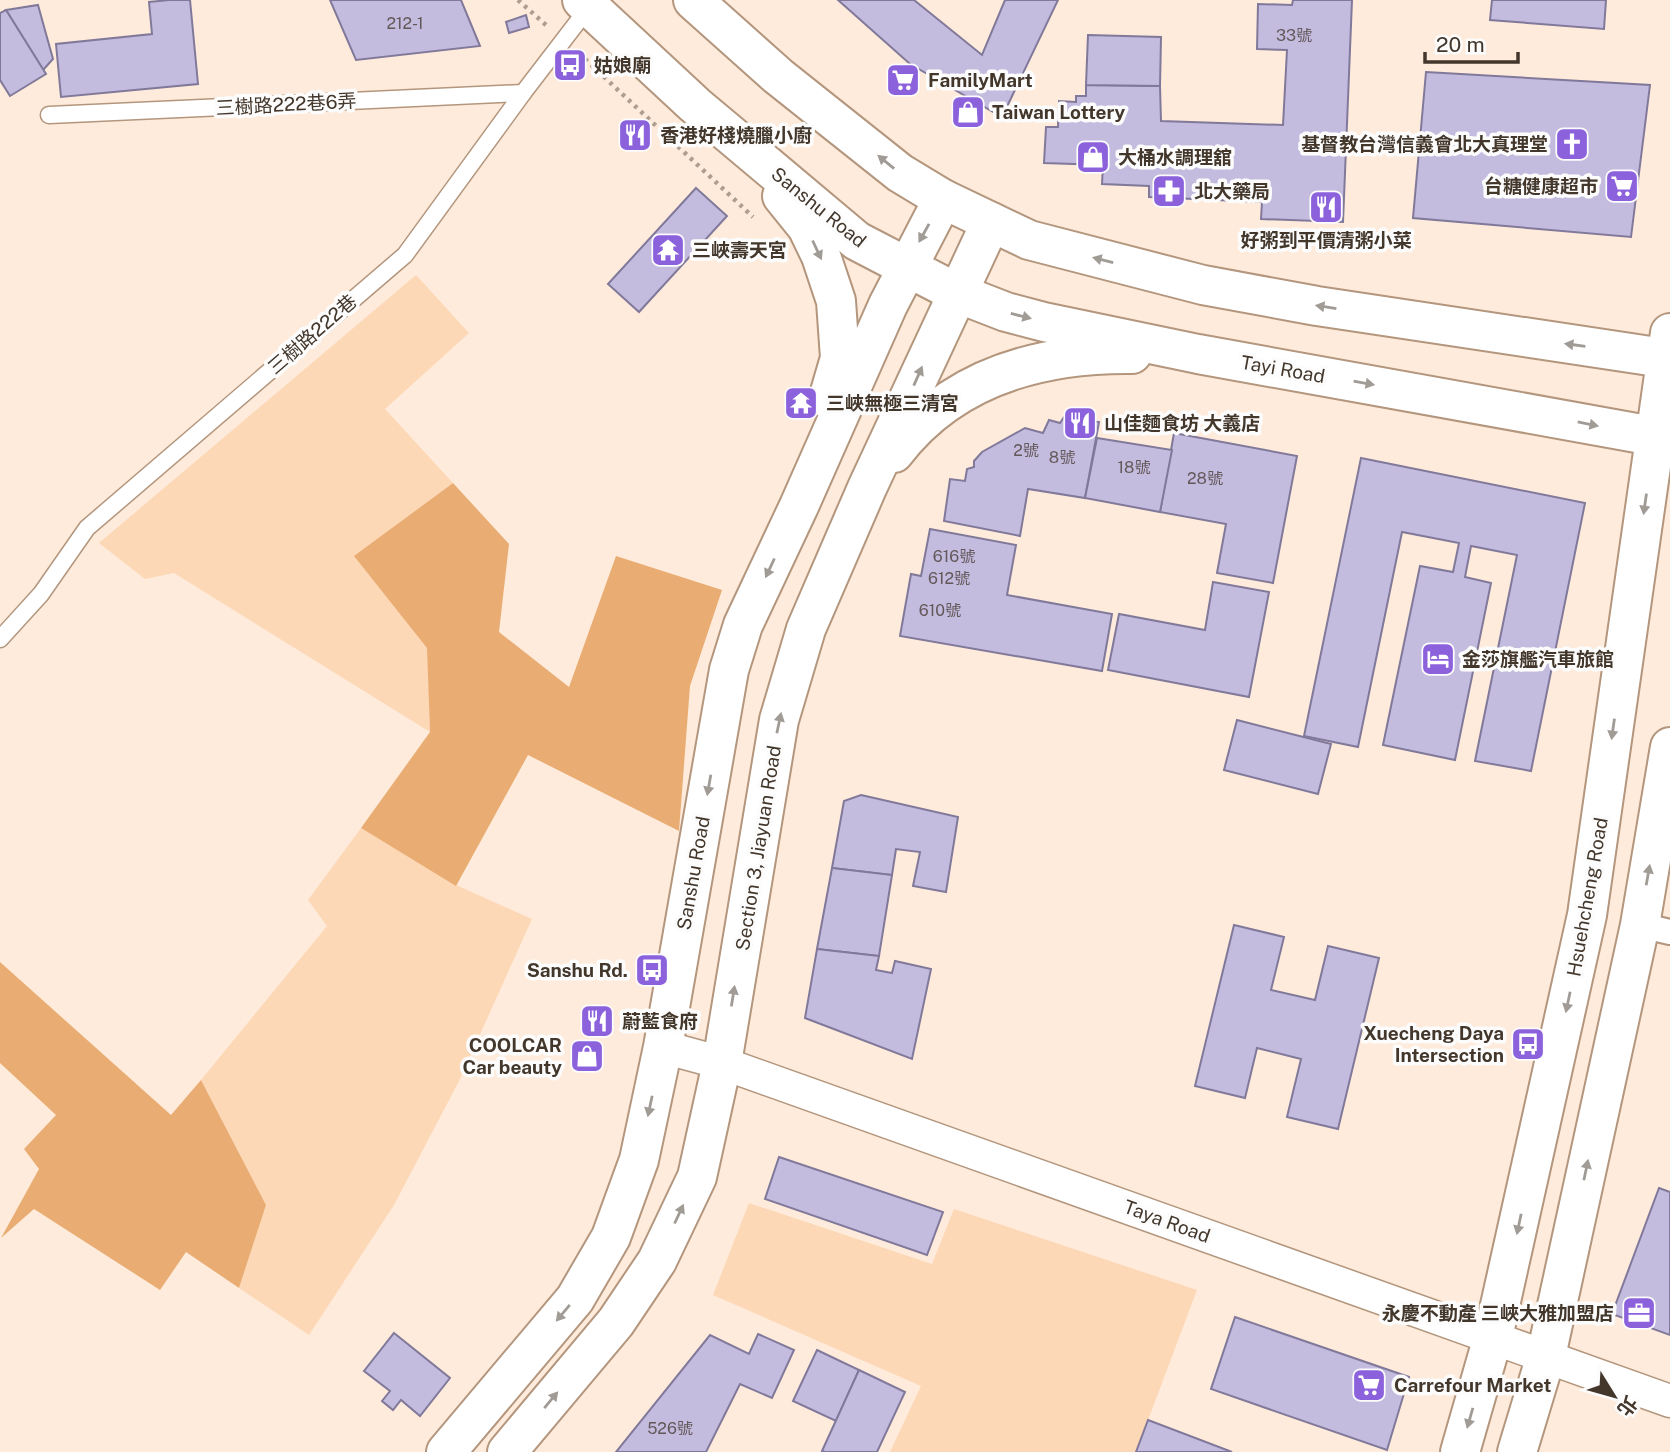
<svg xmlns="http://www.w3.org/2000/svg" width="1670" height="1452" viewBox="0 0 1670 1452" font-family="'Public Sans','Noto Sans TC',sans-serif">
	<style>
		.green { fill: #fdd8b6 }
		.forest { fill: #e9ad74 }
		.building { fill: #c4bcdf; stroke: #81799a; stroke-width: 2 }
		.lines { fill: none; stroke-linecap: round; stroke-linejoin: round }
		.service-casing { stroke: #b3967d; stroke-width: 19 }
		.pedestrian-casing { stroke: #b3967d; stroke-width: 28 }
		.minor-casing { stroke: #b3967d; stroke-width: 35 }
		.tertiary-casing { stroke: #b3967d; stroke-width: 42 }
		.path { stroke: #ae9e90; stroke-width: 4.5; stroke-dasharray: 3.5 5; stroke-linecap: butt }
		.service { stroke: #fff; stroke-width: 16 }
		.pedestrian { stroke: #fff; stroke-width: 24 }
		.minor { stroke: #fff; stroke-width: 32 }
		.tertiary { stroke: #fff; stroke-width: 38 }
		.oneway { fill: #a19b96 }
		.labels { text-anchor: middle; stroke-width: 7; stroke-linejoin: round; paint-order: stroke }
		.number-label { font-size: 16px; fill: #635859 }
		.poi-label { font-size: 19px; font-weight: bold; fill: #43372c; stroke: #fcfcfc; text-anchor: start }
		.street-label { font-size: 19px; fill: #43372c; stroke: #fcfcfc }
	</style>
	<rect width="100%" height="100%" fill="#feebdb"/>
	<!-- green -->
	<g class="green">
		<path d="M416 275 469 333 385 409 453 483 355 556 428 648 430 732 174 573 145 579 99 543Z"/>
		<path d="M361 828 456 885 532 919 459 1081 394 1205 309 1335 239 1288 266 1205 201 1080 327 926 308 900Z"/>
		<path d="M749 1203 932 1264 954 1209 1197 1290 1136 1452H890L921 1386 713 1295Z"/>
	</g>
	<!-- forest -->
	<g class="forest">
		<path d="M453 483 509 544 499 632 569 687 616 556 722 590 690 686 679 831 528 755 456 886 361 828 430 732 427 648 354 556Z"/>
		<path d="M0 962 171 1115 201 1080 266 1205 239 1288 186 1252 160 1290 34 1209 1 1238 39 1169 24 1149 56 1115 0 1063Z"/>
	</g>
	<!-- building -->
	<g class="building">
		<path d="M169 0H190L198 84 61 97 56 44 152 34 149 2Z"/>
		<path d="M330 0H461L480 46 356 60Z"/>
		<path d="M838 0H914L982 55 1005 0H1058L1002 117 910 64Z"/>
		<path d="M1293 0H1352L1343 222 1261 219 1262 202 1149 197V186L1102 184 1103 165 1044 163 1046 127H1058L1059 101 1076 102V96H1086V85L1160 86 1161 121 1283 125 1287 50 1257 49 1258 4 1292 5Z"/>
		<path d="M1492 0H1606L1604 29 1490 20Z"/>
		<path d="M38 5 53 59 43 70 6 10Z"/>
		<path d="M6 10 46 74 10 96 0 80V13Z"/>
		<path d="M526 15 529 27 509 33 506 22Z"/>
		<path d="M1088 35 1161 37 1160 86 1086 85Z"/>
		<path d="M1426 72 1650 85 1631 237 1413 218Z"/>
		<path d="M696 188 727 216 639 312 608 284Z"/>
		<path d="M1064 417 1099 422 1085 498 1028 489 1020 536 944 521 950 479 965 481 967 469 974 467V461L982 452 1025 428 1043 433 1049 420 1060 423Z"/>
		<path d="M1174 433 1297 456 1273 583 1217 573 1226 524 1160 512Z"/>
		<path d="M1097 438 1172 450 1160 512 1085 498Z"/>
		<path d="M1361 458 1585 503 1531 771 1475 761 1517 555 1471 546 1465 577 1491 583 1455 760 1383 745 1420 566 1453 572 1459 543 1402 532 1358 747 1304 736Z"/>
		<path d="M930 529 1016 545 1007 595 1112 614 1102 671 900 636 911 574 921 576Z"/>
		<path d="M1213 582 1269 592 1249 697 1108 670 1119 614 1205 630Z"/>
		<path d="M1237 720 1331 744 1318 794 1224 770Z"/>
		<path d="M861 795 958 817 946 892 913 886 920 852 896 849 892 875 832 868 844 801Z"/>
		<path d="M832 868 892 875 879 956 817 949Z"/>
		<path d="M1234 925 1284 937 1271 990 1315 1000 1328 946 1379 958 1338 1129 1287 1117 1301 1059 1257 1048 1245 1098 1195 1086Z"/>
		<path d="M817 949 879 956 876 970 892 973 895 961 931 969 912 1059 805 1018Z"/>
		<path d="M779 1157 943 1212 927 1255 765 1199Z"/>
		<path d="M1659 1188 1670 1192V1335L1612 1314Z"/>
		<path d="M1235 1317 1409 1377 1387 1450 1211 1389Z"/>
		<path d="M394 1333 450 1378 420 1416 401 1400 393 1410 382 1401 390 1391 364 1371Z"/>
		<path d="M758 1334 794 1350 772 1398 740 1384 706 1452H616L710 1335 749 1354Z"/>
		<path d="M817 1350 859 1370 836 1421 793 1401Z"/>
		<path d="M859 1370 905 1392 877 1452H825L822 1451Z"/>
		<path d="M1148 1420 1232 1452H1136Z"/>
	</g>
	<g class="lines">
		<!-- service casing -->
		<g class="service-casing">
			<g id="service">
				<path d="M49 115 523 93"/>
				<path d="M0 639 41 594 87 528 405 255 523 93 589 7"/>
			</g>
		</g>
		<!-- pedestrian casing -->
		<g class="pedestrian-casing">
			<path id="pedestrian" d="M1640 925 1670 932"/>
		</g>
		<!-- minor casing -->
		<g class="minor-casing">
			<path id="minor" d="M663 1047 722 1063 1670 1401"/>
		</g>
		<!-- tertiary casing -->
		<g class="tertiary-casing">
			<g id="tertiary">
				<path d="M582 0 695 105 857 241 957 293 1006 312 1044 322 1198 354 1670 439"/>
				<path d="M693 0 778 76 900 173 943 199 1029 240 1203 285 1317 306 1670 359"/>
				<path d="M782 196 807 227 821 256 836 301 840 358 828 399"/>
				<path d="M894 453C952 377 1040 353 1132 354"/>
				<path d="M446 1452 575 1299 611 1237 639 1160 663 1047 729 670 743 625 799 506 888 305 943 199"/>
				<path d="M507 1452 616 1322 657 1261 697 1177 722 1063 779 720 806 629 867 488 991 222"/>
				<path d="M1460 1452 1493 1337 1587 915 1670 333"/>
				<path d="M1517 1452 1546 1356 1640 925 1670 747"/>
			</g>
		</g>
		<!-- path -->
		<g class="path">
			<path d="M518 0 546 25"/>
			<path d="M585 59 753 217"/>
		</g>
		<!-- service -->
		<use href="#service" class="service"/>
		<!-- pedestrian -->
		<use href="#pedestrian" class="pedestrian"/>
		<!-- minor -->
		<use href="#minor" class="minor"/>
		<!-- tertiary -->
		<use href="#tertiary" class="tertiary"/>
	</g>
	<!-- one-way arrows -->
	<defs><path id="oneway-solid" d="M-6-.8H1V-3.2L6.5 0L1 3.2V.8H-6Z" transform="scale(1.75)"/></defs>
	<g class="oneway">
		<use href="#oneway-solid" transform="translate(886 162) rotate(-141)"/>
		<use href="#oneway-solid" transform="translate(924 233) rotate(119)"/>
		<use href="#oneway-solid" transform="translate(817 250) rotate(65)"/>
		<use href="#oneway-solid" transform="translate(1103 260) rotate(-166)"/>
		<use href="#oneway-solid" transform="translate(1326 307) rotate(-171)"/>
		<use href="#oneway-solid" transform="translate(1021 316) rotate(14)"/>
		<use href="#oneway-solid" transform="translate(1575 345) rotate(-172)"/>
		<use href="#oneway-solid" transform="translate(918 376) rotate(-66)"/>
		<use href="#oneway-solid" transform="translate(1364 383) rotate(10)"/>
		<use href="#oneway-solid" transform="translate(1588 424) rotate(11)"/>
		<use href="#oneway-solid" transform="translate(1645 504) rotate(98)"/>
		<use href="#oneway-solid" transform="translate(770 568) rotate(115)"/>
		<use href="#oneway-solid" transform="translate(779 723) rotate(-78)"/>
		<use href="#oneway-solid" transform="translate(1613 729) rotate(98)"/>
		<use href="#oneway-solid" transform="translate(709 785) rotate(100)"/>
		<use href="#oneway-solid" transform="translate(1648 875) rotate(-80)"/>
		<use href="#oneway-solid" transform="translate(733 996) rotate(-81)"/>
		<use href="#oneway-solid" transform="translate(1568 1002) rotate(102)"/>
		<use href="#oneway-solid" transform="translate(650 1106) rotate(102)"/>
		<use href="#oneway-solid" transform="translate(1586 1170) rotate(-78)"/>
		<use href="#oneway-solid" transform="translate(679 1214) rotate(-65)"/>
		<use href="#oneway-solid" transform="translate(1519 1224) rotate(102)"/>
		<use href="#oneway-solid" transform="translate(563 1313) rotate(130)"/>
		<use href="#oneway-solid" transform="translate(551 1400) rotate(-50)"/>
		<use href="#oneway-solid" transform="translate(1470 1418) rotate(106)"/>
	</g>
	<!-- icons -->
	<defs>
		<g id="bus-square" transform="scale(1.75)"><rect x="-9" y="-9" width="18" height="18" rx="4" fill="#8c62dc" stroke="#fcfcfc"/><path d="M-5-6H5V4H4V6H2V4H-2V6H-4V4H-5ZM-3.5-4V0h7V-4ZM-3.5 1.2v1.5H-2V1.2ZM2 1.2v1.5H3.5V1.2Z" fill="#fff"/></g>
		<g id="supermarket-square" transform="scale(1.75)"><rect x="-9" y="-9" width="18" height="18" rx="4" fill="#8c62dc" stroke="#fcfcfc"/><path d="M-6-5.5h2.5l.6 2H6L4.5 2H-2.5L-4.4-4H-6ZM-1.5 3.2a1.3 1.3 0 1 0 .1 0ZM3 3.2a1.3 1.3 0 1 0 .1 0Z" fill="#fff"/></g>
		<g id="shop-square" transform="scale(1.75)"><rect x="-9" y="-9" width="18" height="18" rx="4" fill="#8c62dc" stroke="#fcfcfc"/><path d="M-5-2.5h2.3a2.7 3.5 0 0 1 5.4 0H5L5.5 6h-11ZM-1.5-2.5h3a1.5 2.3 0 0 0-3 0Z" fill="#fff"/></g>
		<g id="restaurant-square" transform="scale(1.75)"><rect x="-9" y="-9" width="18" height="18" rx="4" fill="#8c62dc" stroke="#fcfcfc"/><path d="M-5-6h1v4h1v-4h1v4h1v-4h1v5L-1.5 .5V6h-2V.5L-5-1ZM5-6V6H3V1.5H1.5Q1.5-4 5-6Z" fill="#fff"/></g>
		<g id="church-square" transform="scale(1.75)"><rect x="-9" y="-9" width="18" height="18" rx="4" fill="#8c62dc" stroke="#fcfcfc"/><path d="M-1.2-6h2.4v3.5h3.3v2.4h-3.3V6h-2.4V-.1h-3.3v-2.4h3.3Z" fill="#fff"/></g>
		<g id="pharmacy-square" transform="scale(1.75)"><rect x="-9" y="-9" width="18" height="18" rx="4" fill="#8c62dc" stroke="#fcfcfc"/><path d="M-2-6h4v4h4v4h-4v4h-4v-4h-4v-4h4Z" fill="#fff"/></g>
		<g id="temple-square" transform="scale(1.75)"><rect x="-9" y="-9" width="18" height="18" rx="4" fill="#8c62dc" stroke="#fcfcfc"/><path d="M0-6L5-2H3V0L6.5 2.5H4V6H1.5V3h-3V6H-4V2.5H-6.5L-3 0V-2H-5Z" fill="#fff"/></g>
		<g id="hotel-square" transform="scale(1.75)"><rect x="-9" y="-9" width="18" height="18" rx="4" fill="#8c62dc" stroke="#fcfcfc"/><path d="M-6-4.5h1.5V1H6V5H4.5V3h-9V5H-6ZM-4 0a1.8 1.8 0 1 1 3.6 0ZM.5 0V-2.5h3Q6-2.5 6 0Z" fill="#fff"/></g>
		<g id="office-square" transform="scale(1.75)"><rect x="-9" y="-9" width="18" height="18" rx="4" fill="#8c62dc" stroke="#fcfcfc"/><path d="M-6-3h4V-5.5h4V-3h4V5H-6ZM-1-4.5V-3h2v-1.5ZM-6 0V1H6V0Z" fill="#fff"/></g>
	</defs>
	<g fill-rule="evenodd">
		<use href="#bus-square" x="570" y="65"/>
		<use href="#supermarket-square" x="903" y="80"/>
		<use href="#shop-square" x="968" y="112"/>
		<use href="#restaurant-square" x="635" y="135"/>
		<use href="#church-square" x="1572" y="144"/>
		<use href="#shop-square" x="1093" y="157"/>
		<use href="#supermarket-square" x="1622" y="186"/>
		<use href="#pharmacy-square" x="1169" y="191"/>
		<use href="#restaurant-square" x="1326" y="207"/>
		<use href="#temple-square" x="668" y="250"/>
		<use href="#temple-square" x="801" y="403"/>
		<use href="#restaurant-square" x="1080" y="423"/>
		<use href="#hotel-square" x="1438" y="659"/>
		<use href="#bus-square" x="652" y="970"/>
		<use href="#restaurant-square" x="597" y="1021"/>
		<use href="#bus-square" x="1528" y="1044"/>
		<use href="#shop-square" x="587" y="1056"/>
		<use href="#office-square" x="1639" y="1313"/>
		<use href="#supermarket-square" x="1369" y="1385"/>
	</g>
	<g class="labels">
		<!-- number labels -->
		<g class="number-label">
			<text x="405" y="29">212-1</text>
			<text x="1294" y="41">33號</text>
			<text x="1026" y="456">2號</text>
			<text x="1062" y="463">8號</text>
			<text x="1134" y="473">18號</text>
			<text x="1205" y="484">28號</text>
			<text x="954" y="562">616號</text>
			<text x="949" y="584">612號</text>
			<text x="940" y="616">610號</text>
			<text x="670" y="1434">526號</text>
		</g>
		<!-- poi labels -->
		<g class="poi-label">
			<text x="594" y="72">姑娘廟</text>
			<text x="928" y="87">FamilyMart</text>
			<text x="992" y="119">Taiwan Lottery</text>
			<text x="660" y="142">香港好棧燒臘小廚</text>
			<text x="1548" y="151" text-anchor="end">基督教台灣信義會北大真理堂</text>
			<text x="1118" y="164">大桶水調理舘</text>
			<text x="1598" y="193" text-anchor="end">台糖健康超市</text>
			<text x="1194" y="198">北大藥局</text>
			<text x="1326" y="247" text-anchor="middle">好粥到平價清粥小菜</text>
			<text x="692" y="257">三峽壽天宮</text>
			<text x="826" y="410">三峽無極三清宮</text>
			<text x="1104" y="430">山佳麵食坊 大義店</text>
			<text x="1462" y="666">金莎旗艦汽車旅館</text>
			<text x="628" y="977" text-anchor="end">Sanshu Rd.</text>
			<text x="622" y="1028">蔚藍食府</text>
			<text x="1504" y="1040" text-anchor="end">Xuecheng Daya<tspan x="1504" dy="22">Intersection</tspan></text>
			<text x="562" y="1052" text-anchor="end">COOLCAR<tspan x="562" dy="22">Car beauty</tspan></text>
			<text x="1614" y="1320" text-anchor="end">永慶不動產 三峽大雅加盟店</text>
			<text x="1394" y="1392">Carrefour Market</text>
		</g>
		<!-- street labels -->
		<g class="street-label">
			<text transform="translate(286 104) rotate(-3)" y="7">三樹路222巷6弄</text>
			<text transform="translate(819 207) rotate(39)" y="7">Sanshu Road</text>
			<text transform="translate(312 334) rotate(-41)" y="7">三樹路222巷</text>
			<text transform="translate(1283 369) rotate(10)" y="7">Tayi Road</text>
			<text transform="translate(758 848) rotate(-81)" y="7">Section 3, Jiayuan Road</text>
			<text transform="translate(693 873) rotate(-80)" y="7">Sanshu Road</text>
			<text transform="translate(1587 897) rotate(-80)" y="7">Hsuehcheng Road</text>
			<text transform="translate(1167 1221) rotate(20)" y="7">Taya Road</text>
		</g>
	</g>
	<!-- north arrow -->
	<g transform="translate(1614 1396) rotate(127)" stroke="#fcfcfc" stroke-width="5" paint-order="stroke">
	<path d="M0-5L12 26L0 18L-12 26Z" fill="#43372c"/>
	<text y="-10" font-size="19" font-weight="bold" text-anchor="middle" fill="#43372c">北</text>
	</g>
	<!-- scale -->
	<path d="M1425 52v10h93v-10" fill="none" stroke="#43372c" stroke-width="3.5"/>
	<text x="1436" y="52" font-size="21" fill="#43372c" stroke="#fcfcfc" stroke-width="5" paint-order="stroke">20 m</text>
</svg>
